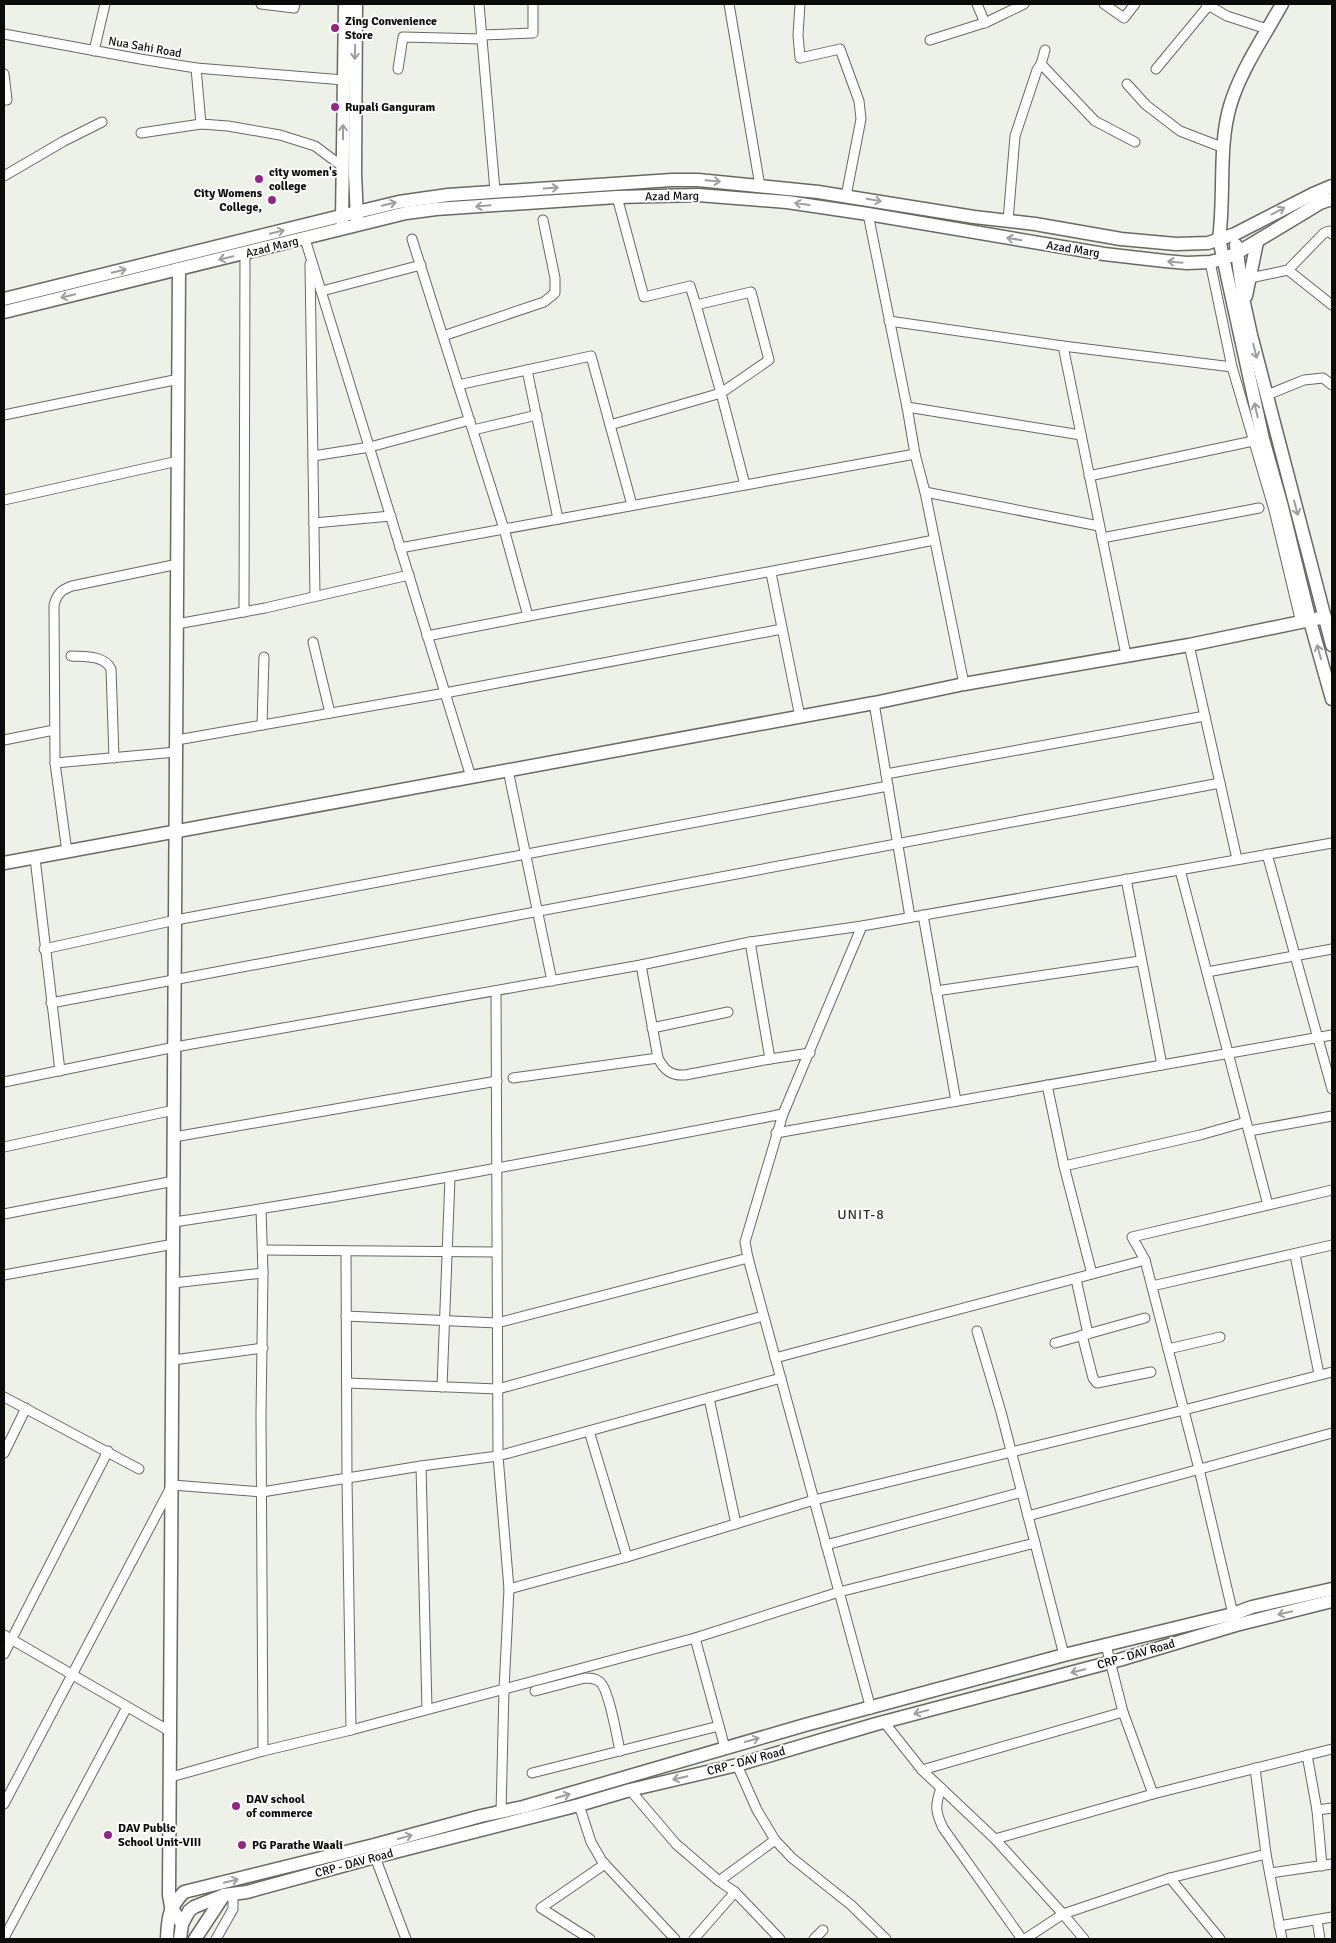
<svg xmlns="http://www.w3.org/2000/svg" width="1336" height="1943" viewBox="0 0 1336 1943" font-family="Signika,sans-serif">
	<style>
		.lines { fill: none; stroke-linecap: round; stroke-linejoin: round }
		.street-casing { stroke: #676a62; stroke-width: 11 }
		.secondary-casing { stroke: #676a62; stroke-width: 15 }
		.street { stroke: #fff; stroke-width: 9 }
		.secondary { stroke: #fff; stroke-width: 12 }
		.oneway { stroke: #9d9e9d }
		.poi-dot { fill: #952585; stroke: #fff; stroke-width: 2 }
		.labels { text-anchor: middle; stroke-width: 4; stroke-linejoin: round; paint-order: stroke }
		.poi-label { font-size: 12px; font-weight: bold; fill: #0b0c09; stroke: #fff; text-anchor: start }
		.street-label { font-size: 12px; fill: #0b0c09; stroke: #fff }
		.neighbourhood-label { font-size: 14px; letter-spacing: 1px; fill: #2f322a; stroke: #fff }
	</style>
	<rect width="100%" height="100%" fill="#edf1e7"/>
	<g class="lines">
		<!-- street casing -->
		<g class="street-casing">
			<g id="street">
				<path d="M261 4 294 8 295 4"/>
				<path d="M479 4 495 191"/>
				<path d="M729 4 760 186"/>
				<path d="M800 4 798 35 800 58 840 49 859 101 861 119 846 196"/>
				<path d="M977 4 985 23"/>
				<path d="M1104 4 1124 18 1135 4"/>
				<path d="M1206 4 1227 16 1267 29"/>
				<path d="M4 34 140 59 196 68 201 124 228 126 280 135 315 146 343 167"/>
				<path d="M481 35 533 33V4"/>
				<path d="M930 40 987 22 1024 4"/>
				<path d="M94 51 105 4"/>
				<path d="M1041 64 1045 50"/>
				<path d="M196 68 344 80"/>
				<path d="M398 69 403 37 482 39"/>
				<path d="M1156 69 1209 5"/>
				<path d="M4 74 7 100H4"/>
				<path d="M1127 84 1146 105 1180 131 1224 148"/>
				<path d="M141 133 201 124"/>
				<path d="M4 176 64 141 102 122"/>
				<path d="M617 197 644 297 690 286 696 305 751 292 769 360 721 393 745 485"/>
				<path d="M868 214 907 407 915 454 925 492 964 684"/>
				<path d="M1008 221 1015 136 1037 70 1041 64 1095 121 1135 142"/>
				<path d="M305 239 471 777"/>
				<path d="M412 239 504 529 528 616"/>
				<path d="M1210 262 1232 367 1274 510 1301 623"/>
				<path d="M310 264 315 596"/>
				<path d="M1288 270 1332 305"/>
				<path d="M1250 278 1288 270 1324 233 1329 231 1332 234"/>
				<path d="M322 291 421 265"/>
				<path d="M889 321 1063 346 1232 367"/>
				<path d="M443 336 544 302 555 293V278L543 220"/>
				<path d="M1063 346 1126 655"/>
				<path d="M527 370 558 519"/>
				<path d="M458 385 591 356 610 425"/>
				<path d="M1267 395 1304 380 1323 378 1332 385"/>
				<path d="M907 407 1081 435"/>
				<path d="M4 415 179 379"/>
				<path d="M473 430 537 415"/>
				<path d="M313 456 370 447 470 420"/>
				<path d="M1089 476 1253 441"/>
				<path d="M925 492 1099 526"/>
				<path d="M4 500 178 461"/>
				<path d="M632 505 610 425 721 393 696 305"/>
				<path d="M314 523 391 516"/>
				<path d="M1102 538 1259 508"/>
				<path d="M400 548 915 454"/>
				<path d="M771 573 800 717"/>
				<path d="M244 612 245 254"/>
				<path d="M177 624 265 608 409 575"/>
				<path d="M427 636C596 602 766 574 934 540"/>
				<path d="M313 642 330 713"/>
				<path d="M1189 645 1237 859"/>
				<path d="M71 656C85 657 104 655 111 669L114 758"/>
				<path d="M874 703 910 917"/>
				<path d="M262 725 264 657"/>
				<path d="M4 740 54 730"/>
				<path d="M177 740 445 693 782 629"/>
				<path d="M55 763 176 752"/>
				<path d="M508 770 552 981"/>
				<path d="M886 774 1205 716"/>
				<path d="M67 852 55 763 54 605C57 594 61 590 72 586L178 564"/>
				<path d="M1267 854 1332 1089"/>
				<path d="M35 858 60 1071"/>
				<path d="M1180 870 1268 1205"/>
				<path d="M1126 879 1162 1065"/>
				<path d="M923 915 956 1101"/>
				<path d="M862 926 783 1114 745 1242 748 1258 871 1709"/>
				<path d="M750 942 770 1059"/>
				<path d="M44 949 176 920 888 786"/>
				<path d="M641 965 658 1058C664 1070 671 1076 685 1075L770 1059 810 1053"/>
				<path d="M1207 972 1332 949"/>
				<path d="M496 991 498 1456 509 1589 504 1689 501 1812"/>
				<path d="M936 991 1140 961"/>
				<path d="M51 1003 1220 783"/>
				<path d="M652 1028 728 1012"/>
				<path d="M513 1078 658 1058"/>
				<path d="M4 1082 175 1047 641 965 750 942 862 926 1332 843"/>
				<path d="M1047 1085 1064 1166 1092 1274"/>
				<path d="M1249 1131 1332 1116"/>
				<path d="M776 1133 1332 1035"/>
				<path d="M174 1137 497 1081"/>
				<path d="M4 1147 174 1110"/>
				<path d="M1064 1166 1200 1135 1246 1122"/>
				<path d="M261 1209 263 1273 261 1415 263 1751"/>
				<path d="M4 1214 174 1181"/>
				<path d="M174 1222C378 1192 580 1153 783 1114"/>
				<path d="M263 1250 497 1252"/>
				<path d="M346 1251 347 1479 351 1730"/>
				<path d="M1295 1255 1319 1374"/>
				<path d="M4 1275 174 1244"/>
				<path d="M1076 1279 1088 1334"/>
				<path d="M173 1283 263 1273"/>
				<path d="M1152 1286 1332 1245"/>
				<path d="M346 1316 497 1323 748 1258"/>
				<path d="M977 1331 1001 1412 1064 1655"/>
				<path d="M1082 1335 1093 1378 1097 1383 1151 1372"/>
				<path d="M1055 1343 1145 1318"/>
				<path d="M1168 1349 1220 1337"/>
				<path d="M775 1358 1145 1260"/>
				<path d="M173 1360 263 1348"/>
				<path d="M347 1383 498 1389 763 1316"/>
				<path d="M442 1387 450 1177"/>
				<path d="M4 1397 139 1469"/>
				<path d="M709 1398 736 1524"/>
				<path d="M589 1431 627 1557"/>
				<path d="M4 1453 26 1408"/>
				<path d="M421 1466 427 1709"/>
				<path d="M1028 1516 1332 1433"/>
				<path d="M826 1545 1022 1492"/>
				<path d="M509 1589 627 1557 814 1500 1184 1410 1332 1372"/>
				<path d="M1233 1614 1199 1469 1145 1260 1132 1237 1332 1190"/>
				<path d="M4 1635 171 1732"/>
				<path d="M695 1638 725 1748"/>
				<path d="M1106 1645 1123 1712 1153 1794 1332 1749"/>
				<path d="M4 1654 108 1451"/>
				<path d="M535 1691 585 1678C590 1678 595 1678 600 1682 609 1690 617 1737 620 1751"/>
				<path d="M884 1722 922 1770 995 1839"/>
				<path d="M1307 1755 1317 1810 1332 1808"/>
				<path d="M737 1765 757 1810 775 1840 792 1858 851 1905 886 1939"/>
				<path d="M1255 1768 1266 1854"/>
				<path d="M922 1770 1123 1712"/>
				<path d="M532 1773 719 1726"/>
				<path d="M171 1777 263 1751 351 1730 695 1638 839 1592 1035 1543"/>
				<path d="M941 1788C935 1806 935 1811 943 1828L1022 1939"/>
				<path d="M630 1790 676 1844 719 1881 735 1892 780 1939"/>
				<path d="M1153 1794 995 1839 1063 1914 1170 1878 1266 1854 1282 1939"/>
				<path d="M4 1804 172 1485 262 1492 421 1466 498 1456 781 1378"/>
				<path d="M579 1805 591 1842 602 1861 675 1939"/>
				<path d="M1317 1810 1322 1866"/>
				<path d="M375 1857 406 1939"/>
				<path d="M1270 1873 1332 1864"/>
				<path d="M1170 1878 1220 1939"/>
				<path d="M719 1881 775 1840"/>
				<path d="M1317 1920 1320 1939"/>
				<path d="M1279 1926 1332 1917"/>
				<path d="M4 1938 127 1707"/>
				<path d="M216 1939 233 1909V1894"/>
				<path d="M590 1939 541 1908 605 1864"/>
				<path d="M694 1939 735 1892"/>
				<path d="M814 1939 823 1930"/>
				<path d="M1025 1939 1063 1914 1084 1939"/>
			</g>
		</g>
		<!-- secondary casing -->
		<g class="secondary-casing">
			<g id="secondary">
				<path d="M356 4 355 173 357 220"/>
				<path d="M1282 4C1264 37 1241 69 1230 106 1218 147 1225 196 1219 239L1263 439 1281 503 1310 621 1332 699"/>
				<path d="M342 221 345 4"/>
				<path d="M1236 245 1244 303 1251 335 1332 645"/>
				<path d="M179 269 169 1895 171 1907 182 1924"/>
				<path d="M1246 296 1257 242"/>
				<path d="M4 299 353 213 399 202 448 195 672 180H698L818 192 974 217 1035 224 1121 239 1176 244 1208 243 1235 234 1313 194 1332 186"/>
				<path d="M4 312 406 213 436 209 617 197 698 195 787 202 868 214 1104 254 1165 261 1187 263 1210 262 1223 259 1237 253 1320 203 1332 199"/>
				<path d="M4 863 874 703 964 684 1189 645 1325 617"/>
				<path d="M167 1939C168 1918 168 1909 184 1892L374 1845 481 1816 523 1807 805 1725 1064 1655 1233 1614 1252 1607 1332 1589"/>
				<path d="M180 1939 182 1924 189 1911 194 1907 224 1895 247 1892 375 1857 579 1805 630 1790 737 1765 876 1724 1119 1660 1236 1625 1332 1601"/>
				<path d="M195 1939 224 1895"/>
			</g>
		</g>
		<!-- street -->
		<use href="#street" class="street"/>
		<!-- secondary -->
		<use href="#secondary" class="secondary"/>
	</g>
	<!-- one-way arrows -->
	<defs><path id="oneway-shaft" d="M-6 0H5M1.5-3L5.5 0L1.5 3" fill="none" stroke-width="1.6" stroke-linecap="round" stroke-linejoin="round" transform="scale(1.25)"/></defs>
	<g class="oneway">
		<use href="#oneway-shaft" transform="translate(355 52) rotate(91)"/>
		<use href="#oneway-shaft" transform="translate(343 132) rotate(-90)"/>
		<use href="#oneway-shaft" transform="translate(713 181) rotate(5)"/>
		<use href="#oneway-shaft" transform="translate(551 188) rotate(-4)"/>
		<use href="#oneway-shaft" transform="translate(874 200) rotate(10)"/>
		<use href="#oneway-shaft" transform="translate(389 204) rotate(-13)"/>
		<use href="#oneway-shaft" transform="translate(802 204) rotate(-172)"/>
		<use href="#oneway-shaft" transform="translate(483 206) rotate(175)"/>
		<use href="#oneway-shaft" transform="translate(1278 211) rotate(-28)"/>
		<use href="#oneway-shaft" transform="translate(277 232) rotate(-14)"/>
		<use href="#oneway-shaft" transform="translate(1014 239) rotate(-171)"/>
		<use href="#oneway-shaft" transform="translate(226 258) rotate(167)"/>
		<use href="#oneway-shaft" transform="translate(1175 262) rotate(-175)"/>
		<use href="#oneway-shaft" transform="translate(119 271) rotate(-14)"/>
		<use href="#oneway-shaft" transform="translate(68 296) rotate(166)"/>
		<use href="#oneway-shaft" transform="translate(1255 351) rotate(76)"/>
		<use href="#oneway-shaft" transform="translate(1256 410) rotate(-103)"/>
		<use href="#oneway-shaft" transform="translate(1296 508) rotate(75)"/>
		<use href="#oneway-shaft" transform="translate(1319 652) rotate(-106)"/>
		<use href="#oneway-shaft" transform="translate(1285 1613) rotate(166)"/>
		<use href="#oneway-shaft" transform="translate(1078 1671) rotate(166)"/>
		<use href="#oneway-shaft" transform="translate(921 1712) rotate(165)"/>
		<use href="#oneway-shaft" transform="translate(752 1740) rotate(-16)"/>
		<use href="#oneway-shaft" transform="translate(680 1778) rotate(167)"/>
		<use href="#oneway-shaft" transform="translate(563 1796) rotate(-16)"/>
		<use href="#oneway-shaft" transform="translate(405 1837) rotate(-15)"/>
		<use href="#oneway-shaft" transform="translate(231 1881) rotate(-14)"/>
	</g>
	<!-- markers -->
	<g class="poi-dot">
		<circle cx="335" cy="28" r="5"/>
		<circle cx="335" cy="107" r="5"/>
		<circle cx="259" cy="179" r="5"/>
		<circle cx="272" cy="200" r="5"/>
		<circle cx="236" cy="1806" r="5"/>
		<circle cx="108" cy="1835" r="5"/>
		<circle cx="242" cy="1845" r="5"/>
	</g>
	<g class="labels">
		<!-- poi labels -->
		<g class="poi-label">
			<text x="345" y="25">Zing Convenience<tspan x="345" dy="14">Store</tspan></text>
			<text x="345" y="111">Rupali Ganguram</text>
			<text x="269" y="176">city women's<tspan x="269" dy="14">college</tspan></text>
			<text x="262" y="197" text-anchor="end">City Womens<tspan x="262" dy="14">College,</tspan></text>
			<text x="246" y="1803">DAV school<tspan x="246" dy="14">of commerce</tspan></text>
			<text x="118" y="1832">DAV Public<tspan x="118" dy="14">School Unit-VIII</tspan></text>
			<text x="252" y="1849">PG Parathe Waali</text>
		</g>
		<!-- street labels -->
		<g class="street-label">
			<text transform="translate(145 47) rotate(10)" y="4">Nua Sahi Road</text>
			<text transform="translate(672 196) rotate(-1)" y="4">Azad Marg</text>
			<text transform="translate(272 247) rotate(-14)" y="4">Azad Marg</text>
			<text transform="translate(1073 249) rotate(9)" y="4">Azad Marg</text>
			<text transform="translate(1136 1654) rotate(-16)" y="4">CRP - DAV Road</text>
			<text transform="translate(746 1761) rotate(-15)" y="4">CRP - DAV Road</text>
			<text transform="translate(354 1863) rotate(-15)" y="4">CRP - DAV Road</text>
		</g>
		<!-- neighbourhood labels -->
		<g class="neighbourhood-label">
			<text x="861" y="1219">UNIT-8</text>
		</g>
	</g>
	<!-- border -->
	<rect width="1336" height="1943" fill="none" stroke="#0b0c09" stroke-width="10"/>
</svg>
